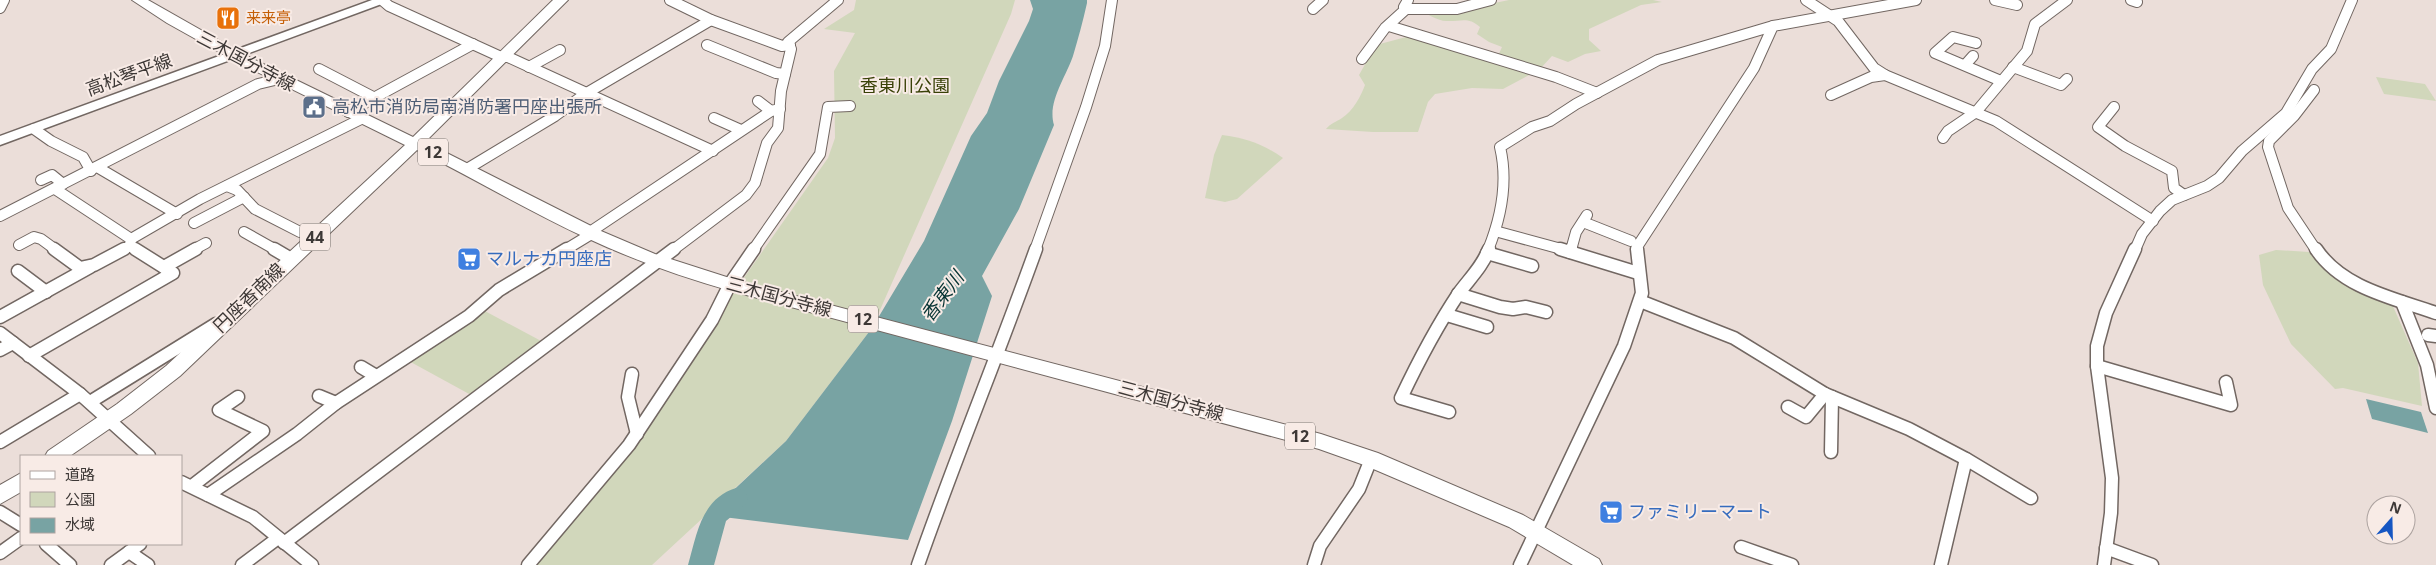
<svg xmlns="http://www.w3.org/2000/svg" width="2436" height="565" viewBox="0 0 2436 565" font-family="'Noto Sans','Noto Sans JP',sans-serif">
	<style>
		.green { fill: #d1d7bb }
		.water { fill: #78a3a3 }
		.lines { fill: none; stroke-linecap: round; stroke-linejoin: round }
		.river { fill: #78a3a3; fill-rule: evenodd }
		.minor-far1-casing { stroke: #726762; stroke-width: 12 }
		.minor-casing { stroke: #726762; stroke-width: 15 }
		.secondary-casing { stroke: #726762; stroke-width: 3 }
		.primary-casing { stroke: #726762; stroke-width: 2 }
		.minor-far1 { stroke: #fff; stroke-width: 10 }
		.minor { stroke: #fff; stroke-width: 12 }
		.secondary { fill: #fff; fill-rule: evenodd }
		.primary { fill: #fff; fill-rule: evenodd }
		.labels { text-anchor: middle; stroke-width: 4; stroke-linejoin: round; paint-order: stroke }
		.far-food-label { font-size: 15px; fill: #c56008; stroke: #f8ebe6; text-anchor: start }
		.shield { fill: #f8ebe6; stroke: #756e6b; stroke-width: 1 }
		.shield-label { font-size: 16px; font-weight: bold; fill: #3d3836 }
		.street-label { font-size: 18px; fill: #3d3836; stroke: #f8ebe6 }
		.park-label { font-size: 18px; fill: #394107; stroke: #f8ebe6 }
		.service-label { font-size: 18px; fill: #4e5e75; stroke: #f8ebe6; text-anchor: start }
		.shop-label { font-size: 18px; fill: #366cbe; stroke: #f8ebe6; text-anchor: start }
		.water-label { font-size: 19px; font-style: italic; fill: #063333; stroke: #f8ebe6 }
	</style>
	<rect width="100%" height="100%" fill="#ebded9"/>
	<!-- green -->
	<g class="green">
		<path d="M856 0H1015L1011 14 872 328 786 441 652 565H535L633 448 734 292 828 158 835 138 834 71 855 33 824 29 854 10Z"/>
		<path d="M1509 0H1653L1662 2 1641 5 1589 29V40L1601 51 1585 54 1568 62 1552 56 1539 70 1497 58 1502 47 1489 42 1477 34 1480 27C1468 16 1460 22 1446 21 1438 21 1427 14 1420 10L1480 6Z"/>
		<path d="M1410 36 1531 74 1503 89 1472 88 1435 94 1428 102 1418 132H1373L1326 129C1331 123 1336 122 1342 118 1353 111 1361 96 1365 85L1359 75 1376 45Z"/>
		<path d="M2376 77 2425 84 2436 101 2384 94Z"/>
		<path d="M1222 135C1246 138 1263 144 1283 158L1237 199 1225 202 1205 198 1214 155Z"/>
		<path d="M2276 250 2309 252C2333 283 2357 290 2392 304L2418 363 2422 406 2343 388 2335 389 2291 344 2263 285 2259 255Z"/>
		<path d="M483 310 543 342 471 395 407 360Z"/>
	</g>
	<!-- water -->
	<g class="water">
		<path d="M1030 0H1087V3C1083 21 1078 39 1073 56 1066 77 1047 102 1054 125L1019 209 982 276 992 296 952 421 908 540 707 515 786 441 872 328 924 241 971 136 987 113 999 81 1029 21 1033 9Z"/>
		<path d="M2366 399 2421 412 2428 433 2372 419Z"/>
	</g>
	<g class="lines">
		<!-- river -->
		<path class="river" d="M736 488 745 491 748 498 745 505 726 521 714 565H688C697 534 701 499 736 488Z"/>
		<!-- minor-far1 casing -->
		<g class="minor-far1-casing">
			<g id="minor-far1">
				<path d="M382 0 389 6 501 57H508L713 151"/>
				<path d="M670 0 711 20 782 46 790 45"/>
				<path d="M1806 0 1838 21 1874 68 1885 75 1996 121 2153 221"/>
				<path d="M1995 0 2017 5"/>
				<path d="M2131 0 2137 2"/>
				<path d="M0 8 4 0"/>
				<path d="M1313 9 1323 0"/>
				<path d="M1406 9H1457L1491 0"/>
				<path d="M1389 26 1556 77 1597 93"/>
				<path d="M1976 43 1953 37 1935 53 2001 81"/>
				<path d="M707 45 776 73 785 74"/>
				<path d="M1362 59 1385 28 1406 9 1404 7 1408 0"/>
				<path d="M1965 65 1973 56"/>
				<path d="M529 67 560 50"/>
				<path d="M2013 67 2061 85 2067 79"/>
				<path d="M319 69 375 98"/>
				<path d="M2314 90 2294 116 2269 141 2268 147 2288 208 2316 250"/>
				<path d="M1831 95 1871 77 1885 75"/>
				<path d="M758 101 771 111"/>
				<path d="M2114 107 2098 127 2125 146 2172 171 2174 188 2184 195"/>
				<path d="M348 112 473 44"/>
				<path d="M714 118 741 130"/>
				<path d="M34 129 51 141 83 157 91 171"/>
				<path d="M1943 138 1948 131 1976 112 2027 51 2035 24 2067 0"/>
				<path d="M97 167 177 214"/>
				<path d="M467 169 555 116 585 94 711 20"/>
				<path d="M41 180 52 175 63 184"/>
				<path d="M227 186 237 190 255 209 300 232H320"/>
				<path d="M55 189 131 239 130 246 137 250"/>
				<path d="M0 216 258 84 279 79"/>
				<path d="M1583 222 1631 241"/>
				<path d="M194 223 244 197"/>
				<path d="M1495 231 1565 250"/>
				<path d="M244 232 276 250"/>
				<path d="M590 232 771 111 780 109"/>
				<path d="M131 239 200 199 361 119"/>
				<path d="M19 245 34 237 41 239 56 250"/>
				<path d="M122 250 130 246"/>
				<path d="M193 250 206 243"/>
				<path d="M565 250 593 233"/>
				<path d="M673 250 746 195 755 183 767 143 778 128 781 91 791 49 788 42 838 0"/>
				<path d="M753 250 820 154 828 107 850 106"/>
				<path d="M1035 250 1086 107 1105 46 1112 0"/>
				<path d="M1488 250C1501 218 1508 181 1500 147L1532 127 1550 121 1576 104 1658 60 1773 26"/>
				<path d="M1571 250 1576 232 1587 215"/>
				<path d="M1637 250V247L1754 68 1773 26 1916 0"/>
				<path d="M2135 250 2142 234 2160 211 2172 200 2207 186 2219 178 2242 151 2286 113 2312 69 2331 49 2352 0"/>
			</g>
		</g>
		<!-- minor casing -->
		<g class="minor-casing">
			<g id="minor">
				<path d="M54 249 80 268 94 265 124 249"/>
				<path d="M274 249 291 259"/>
				<path d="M1560 249 1638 273"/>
				<path d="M2316 249C2342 288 2393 298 2436 313"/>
				<path d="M1570 252 1571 249"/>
				<path d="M1487 253 1532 266"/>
				<path d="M164 267 196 249"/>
				<path d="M18 271 46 292"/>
				<path d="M1458 294 1500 307 1513 309 1526 307 1546 312"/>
				<path d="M1640 301 1734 338 1825 394 1909 429 1966 459 2031 498"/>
				<path d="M2402 302 2427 365 2436 408"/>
				<path d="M1447 315 1487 327"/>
				<path d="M0 317 90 267"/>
				<path d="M0 333 80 394 149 456"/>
				<path d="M2428 335 2436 336"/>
				<path d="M0 350 13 343"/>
				<path d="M29 356 173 273 135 249"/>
				<path d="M2097 366 2231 405 2226 382"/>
				<path d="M361 367 376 376"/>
				<path d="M632 374 628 397 637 434"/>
				<path d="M319 396 336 403"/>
				<path d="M90 402 216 324"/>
				<path d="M1788 407 1806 417 1825 394"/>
				<path d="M1449 412 1401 398C1418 362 1437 326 1459 293 1470 278 1482 267 1489 249"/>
				<path d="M0 442 80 394"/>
				<path d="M1831 452 1832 397"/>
				<path d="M181 482 253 517 312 565"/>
				<path d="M192 486 263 431 219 410 238 397"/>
				<path d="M208 495 297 434 336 403 469 316 499 290 567 249"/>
				<path d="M0 512 21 525"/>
				<path d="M284 543 674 249"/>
				<path d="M46 544 70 565"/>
				<path d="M1741 547 1792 565"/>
				<path d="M2106 548 2152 565"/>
				<path d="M129 552 148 565"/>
				<path d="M0 553 21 538"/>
				<path d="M111 565 140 544"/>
				<path d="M242 565 278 538"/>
				<path d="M528 565 629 445 712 320 730 284 754 249"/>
				<path d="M918 565C955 459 998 355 1036 249"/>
				<path d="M1314 565 1320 546 1359 489 1371 459"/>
				<path d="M1520 565 1624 346 1642 293 1637 249"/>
				<path d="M1941 565 1966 459"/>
				<path d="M2104 565 2111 513 2112 478 2097 366V346L2106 313 2135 249"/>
			</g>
		</g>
		<!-- secondary casing -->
		<g class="secondary-casing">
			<path id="secondary" d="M372 0H389L387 2 0 145V136Z"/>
		</g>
		<!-- primary casing -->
		<g class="primary-casing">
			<g id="primary">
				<path d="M132 0H148L245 55 413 137 553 0H568L425 142 601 231 655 254 739 281 1321 434 1378 453 1523 515 1599 559 1602 565H1573L1509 527 1364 465 1319 449 735 292C685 278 636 261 589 239 530 212 475 179 417 150L180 376 131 414 70 456H45L48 451 117 404 166 366 405 145 235 61 167 23Z"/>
				<path d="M21 473V492L0 504V485Z"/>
			</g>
		</g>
		<!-- minor-far1 -->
		<use href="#minor-far1" class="minor-far1"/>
		<!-- minor -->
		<use href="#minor" class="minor"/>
		<!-- secondary -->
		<use href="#secondary" class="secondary"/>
		<!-- primary -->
		<use href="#primary" class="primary"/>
	</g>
	<!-- icons -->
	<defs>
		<g id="restaurant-square" transform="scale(1.25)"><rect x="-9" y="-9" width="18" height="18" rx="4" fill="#e8710a" stroke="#f8ebe6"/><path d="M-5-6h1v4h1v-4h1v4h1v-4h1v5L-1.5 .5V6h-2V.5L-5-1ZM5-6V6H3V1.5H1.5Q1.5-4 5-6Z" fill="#fff"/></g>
		<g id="civic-square" transform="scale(1.25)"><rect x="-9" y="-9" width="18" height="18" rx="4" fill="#5c6f8a" stroke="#f8ebe6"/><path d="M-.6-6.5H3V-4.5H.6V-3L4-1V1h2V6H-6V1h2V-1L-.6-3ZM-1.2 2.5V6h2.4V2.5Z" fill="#fff"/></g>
		<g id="supermarket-square" transform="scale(1.25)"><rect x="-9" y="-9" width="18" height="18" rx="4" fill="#3f7fe0" stroke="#f8ebe6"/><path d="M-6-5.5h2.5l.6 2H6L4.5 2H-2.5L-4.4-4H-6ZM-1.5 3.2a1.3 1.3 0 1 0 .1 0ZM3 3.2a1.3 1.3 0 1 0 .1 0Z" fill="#fff"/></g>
	</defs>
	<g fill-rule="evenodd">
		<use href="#restaurant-square" x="228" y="18"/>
		<use href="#civic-square" x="314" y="107"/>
		<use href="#supermarket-square" x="469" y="259"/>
		<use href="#supermarket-square" x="1611" y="512"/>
	</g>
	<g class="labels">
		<!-- far-food labels -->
		<g class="far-food-label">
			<text x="246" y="23">来来亭</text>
		</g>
		<!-- shield labels -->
		<g class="shield">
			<rect x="418" y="138.5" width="30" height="27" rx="4"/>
			<rect x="300" y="223.5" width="30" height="27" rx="4"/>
			<rect x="848" y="305.5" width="30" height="27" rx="4"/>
			<rect x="1285" y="422.5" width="30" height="27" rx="4"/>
		</g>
		<g class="shield-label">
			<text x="433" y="158">12</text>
			<text x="315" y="243">44</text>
			<text x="863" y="325">12</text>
			<text x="1300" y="442">12</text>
		</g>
		<!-- street labels -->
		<g class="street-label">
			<text transform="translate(246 61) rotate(28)" y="6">三木国分寺線</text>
			<text transform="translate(129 75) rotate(-20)" y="6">高松琴平線</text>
			<text transform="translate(779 297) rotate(15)" y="6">三木国分寺線</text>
			<text transform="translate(249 298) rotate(-44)" y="6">円座香南線</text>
			<text transform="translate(1171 401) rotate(15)" y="6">三木国分寺線</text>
		</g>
		<!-- park labels -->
		<g class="park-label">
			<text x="905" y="92">香東川公園</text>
		</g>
		<!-- service labels -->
		<g class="service-label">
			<text x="332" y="113">高松市消防局南消防署円座出張所</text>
		</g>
		<!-- shop labels -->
		<g class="shop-label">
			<text x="486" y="265">マルナカ円座店</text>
			<text x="1628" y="518">ファミリーマート</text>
		</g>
		<!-- water labels -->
		<g class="water-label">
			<text transform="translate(942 296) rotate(-53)" y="7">香東川</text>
		</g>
	</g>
	<!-- legend -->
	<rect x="20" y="455" width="162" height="90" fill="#f8ebe6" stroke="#ada3a0"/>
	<rect x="30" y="471" width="25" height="8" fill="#ffffff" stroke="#ada3a0"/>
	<text x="65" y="480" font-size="15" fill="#3d3836">道路</text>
	<rect x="30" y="492" width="25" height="15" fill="#d1d7bb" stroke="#ada3a0"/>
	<text x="65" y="505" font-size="15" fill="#3d3836">公園</text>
	<rect x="30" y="518" width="25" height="15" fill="#78a3a3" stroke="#ada3a0"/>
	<text x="65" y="530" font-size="15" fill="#3d3836">水域</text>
	<!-- north arrow -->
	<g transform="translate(2391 520) rotate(20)"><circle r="24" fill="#f8ebe6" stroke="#ada3a0"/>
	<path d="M0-4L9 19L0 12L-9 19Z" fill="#1656c2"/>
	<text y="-8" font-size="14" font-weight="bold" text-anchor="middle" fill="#3d3836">N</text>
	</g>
</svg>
